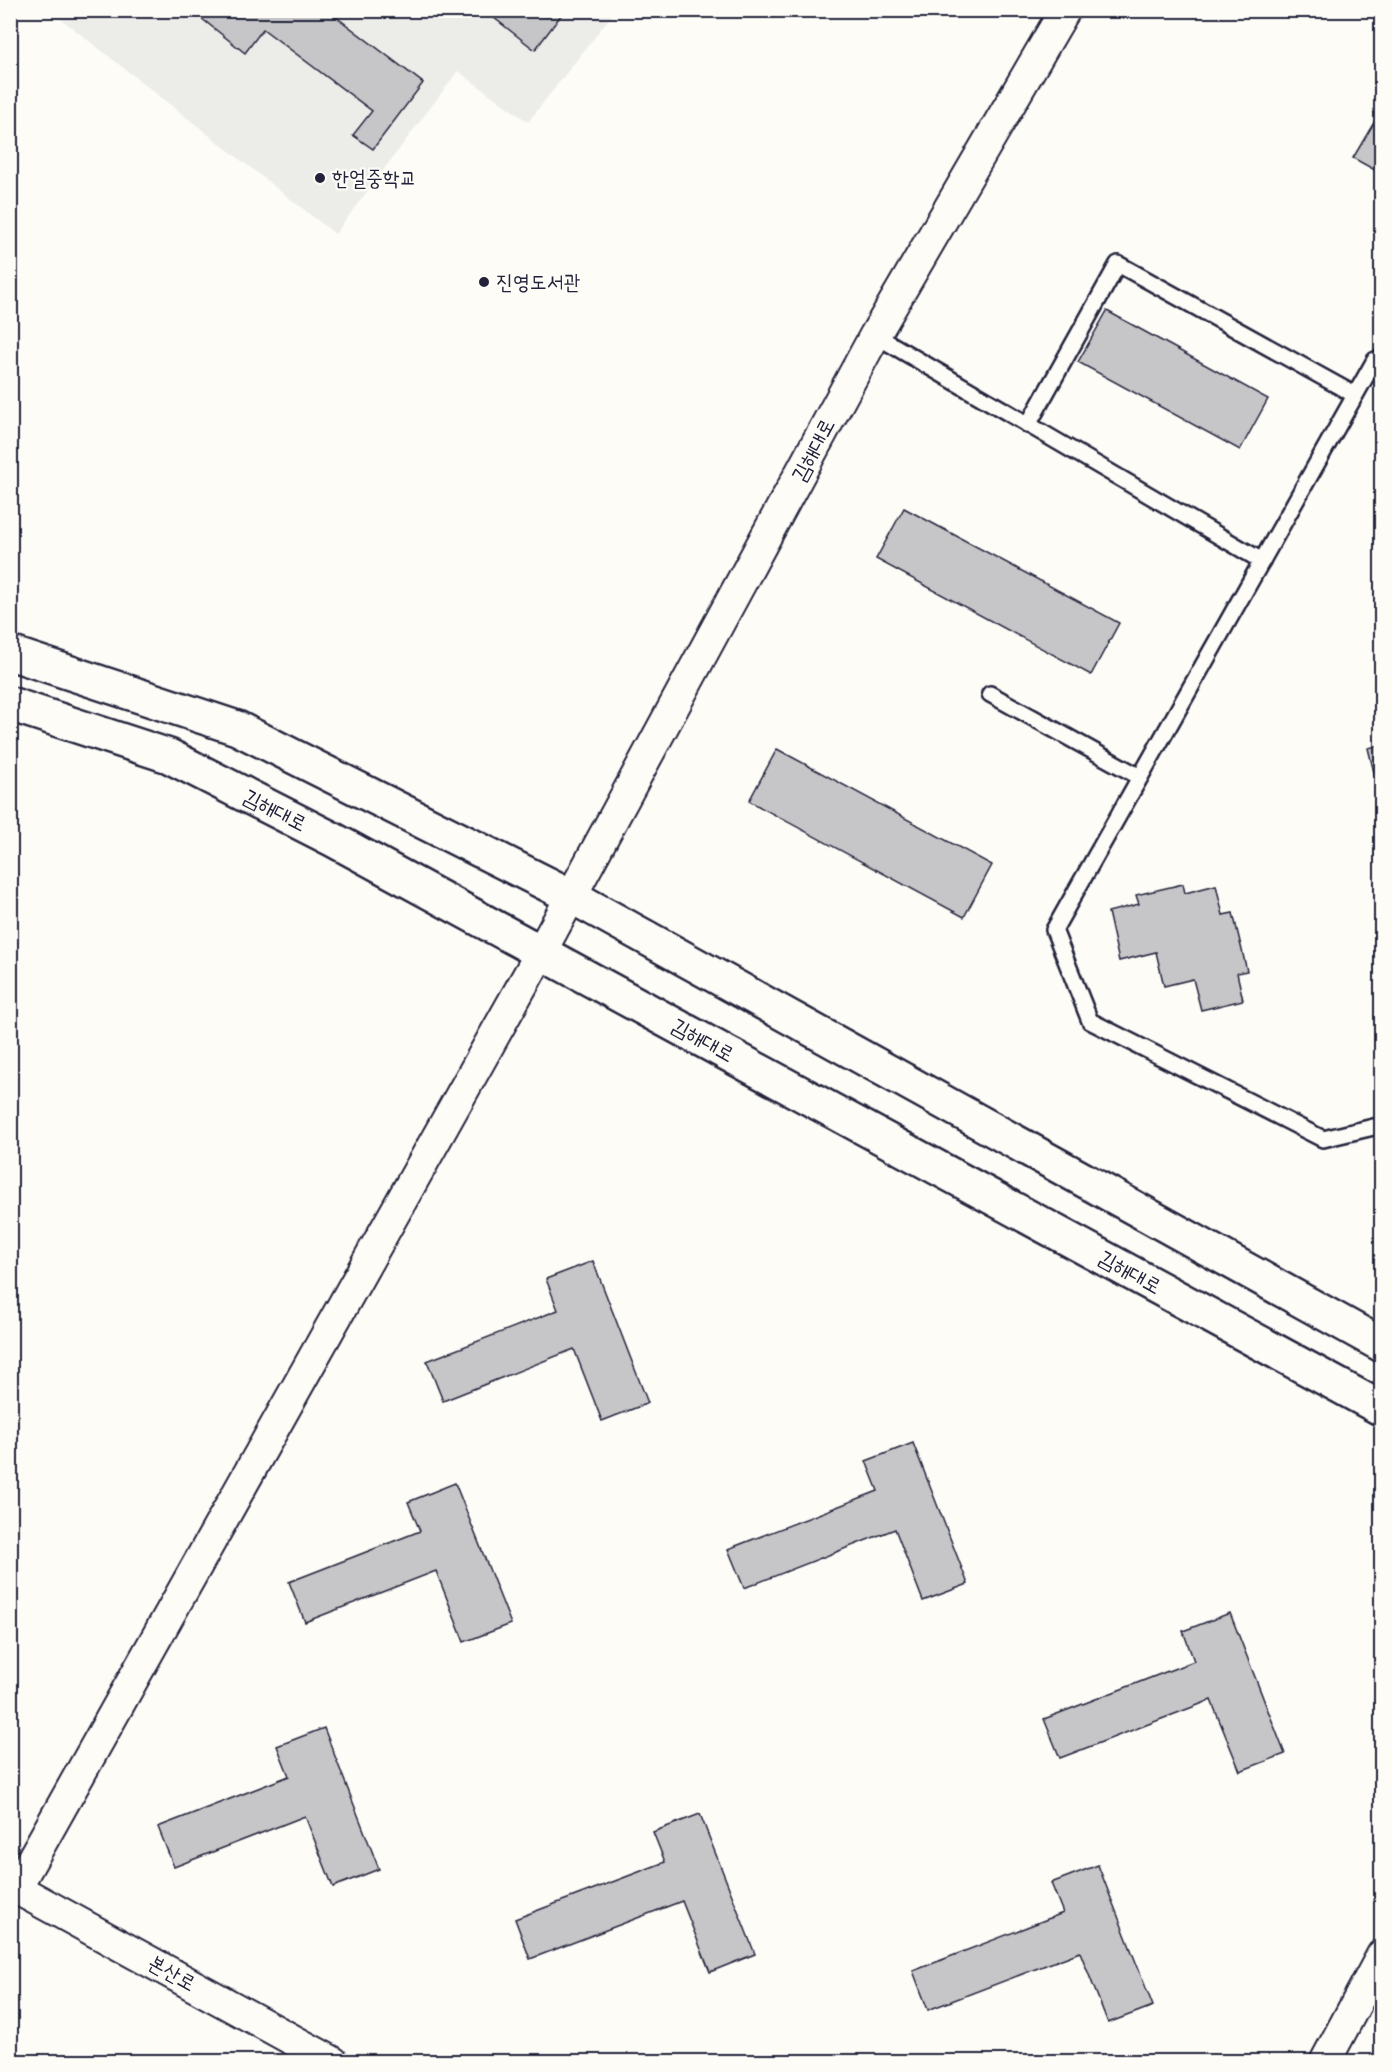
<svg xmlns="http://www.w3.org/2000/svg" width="1392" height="2072" viewBox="0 0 1392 2072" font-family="Delius,'Poor Story',sans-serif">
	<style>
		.built { fill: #ecece9 }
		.building { fill: #c6c6c8; stroke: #22223b; stroke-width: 1.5 }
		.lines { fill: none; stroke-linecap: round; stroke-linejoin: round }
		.service-casing { stroke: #22223b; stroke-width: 20 }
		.minor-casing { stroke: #22223b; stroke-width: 34 }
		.primary-casing { stroke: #22223b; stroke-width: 38 }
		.service { stroke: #fdfcf7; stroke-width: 15 }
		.minor { stroke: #fdfcf7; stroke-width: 30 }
		.primary { stroke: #fdfcf7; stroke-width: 33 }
		.poi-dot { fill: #22223b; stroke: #fdfcf7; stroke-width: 2 }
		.labels { text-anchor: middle; stroke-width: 4.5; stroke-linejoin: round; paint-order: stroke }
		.poi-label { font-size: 21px; fill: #22223b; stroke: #fdfcf7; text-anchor: start }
		.street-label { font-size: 21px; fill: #22223b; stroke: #fdfcf7 }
	</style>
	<rect width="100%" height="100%" fill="#fdfcf7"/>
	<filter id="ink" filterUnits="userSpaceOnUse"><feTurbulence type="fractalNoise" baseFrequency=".0167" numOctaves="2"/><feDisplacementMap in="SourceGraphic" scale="12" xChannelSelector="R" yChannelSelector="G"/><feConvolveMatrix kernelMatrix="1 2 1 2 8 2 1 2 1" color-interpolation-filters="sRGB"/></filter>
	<g filter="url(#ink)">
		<!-- built -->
		<path class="built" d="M51 11H615L528 122 458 71 335 234Z"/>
		<!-- building -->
		<g class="building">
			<path d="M191 10H327L423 83 373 149 353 135 372 111 263 29 245 53Z"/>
			<path d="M484 10H565L535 50Z"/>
			<path d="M1382 109V174L1353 158Z"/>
			<path d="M1107 311 1268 399 1240 450 1078 362Z"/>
			<path d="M904 508 1119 623 1091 675 876 559Z"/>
			<path d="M1382 745V797H1380L1368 748Z"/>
			<path d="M777 749 992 865 964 917 749 801Z"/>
			<path d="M1183 884 1185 893 1216 885 1223 915 1233 913 1247 971 1237 973 1243 1000 1201 1010 1193 979 1164 986 1156 952 1119 961 1108 912 1139 904 1136 895Z"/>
			<path d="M593 1261 648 1403 602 1421 574 1349 443 1401 427 1361 558 1310 546 1279Z"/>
			<path d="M913 1443 968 1584 923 1601 895 1529 744 1588 728 1549 878 1491 866 1461Z"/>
			<path d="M455 1483 511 1624 464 1642 436 1571 305 1622 289 1582 420 1531 408 1502Z"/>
			<path d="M1230 1613 1285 1754 1240 1771 1211 1700 1060 1758 1044 1719 1194 1661 1183 1631Z"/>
			<path d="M324 1728 379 1869 333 1887 305 1816 174 1867 158 1827 289 1776 277 1746Z"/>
			<path d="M700 1814 755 1954 710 1972 682 1901 530 1959 515 1919 665 1862 653 1832Z"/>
			<path d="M1098 1865 1153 2006 1108 2023 1080 1952 928 2010 913 1971 1063 1913 1051 1883Z"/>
		</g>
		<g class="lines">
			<!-- service casing -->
			<g class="service-casing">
				<g id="service">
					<path d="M875 335 1262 561"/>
					<path d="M1382 358 1375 360 1054 930 1090 1021 1323 1139 1382 1125"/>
					<path d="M1028 425 1118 264 1355 395"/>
					<path d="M990 694 1140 777"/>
				</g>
			</g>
			<!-- minor casing -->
			<g class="minor-casing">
				<g id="minor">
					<path d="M10 1885 333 2062"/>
					<path d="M16 1888 541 952 875 335 1065 10"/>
					<path d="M1325 2062 1382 1955"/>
				</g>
			</g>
			<!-- primary casing -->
			<g class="primary-casing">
				<g id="primary">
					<path d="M10 653 237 728 571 896 1382 1345"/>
					<path d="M10 704 169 756 332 839 1382 1409"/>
				</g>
			</g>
			<!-- service -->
			<use href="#service" class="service"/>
			<!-- minor -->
			<use href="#minor" class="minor"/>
			<!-- primary -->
			<use href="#primary" class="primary"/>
		</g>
	</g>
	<!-- markers -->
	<g class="poi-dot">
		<circle cx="320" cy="178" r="6"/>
		<circle cx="484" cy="282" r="6"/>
	</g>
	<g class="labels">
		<!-- poi labels -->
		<g class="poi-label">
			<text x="332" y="185">한얼중학교</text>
			<text x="496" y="289">진영도서관</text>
		</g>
		<!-- street labels -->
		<g class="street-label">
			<text transform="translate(813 450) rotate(-62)" y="7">김해대로</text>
			<text transform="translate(275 810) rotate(27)" y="7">김해대로</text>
			<text transform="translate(703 1040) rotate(29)" y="7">김해대로</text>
			<text transform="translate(1130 1272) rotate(29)" y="7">김해대로</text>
			<text transform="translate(172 1973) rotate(29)" y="7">본산로</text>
		</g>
	</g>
	<!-- margin -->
	<rect width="1392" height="2072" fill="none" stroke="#fdfcf7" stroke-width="36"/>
	<rect x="18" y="18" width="1356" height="2036" fill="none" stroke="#22223b" stroke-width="2" filter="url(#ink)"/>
</svg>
